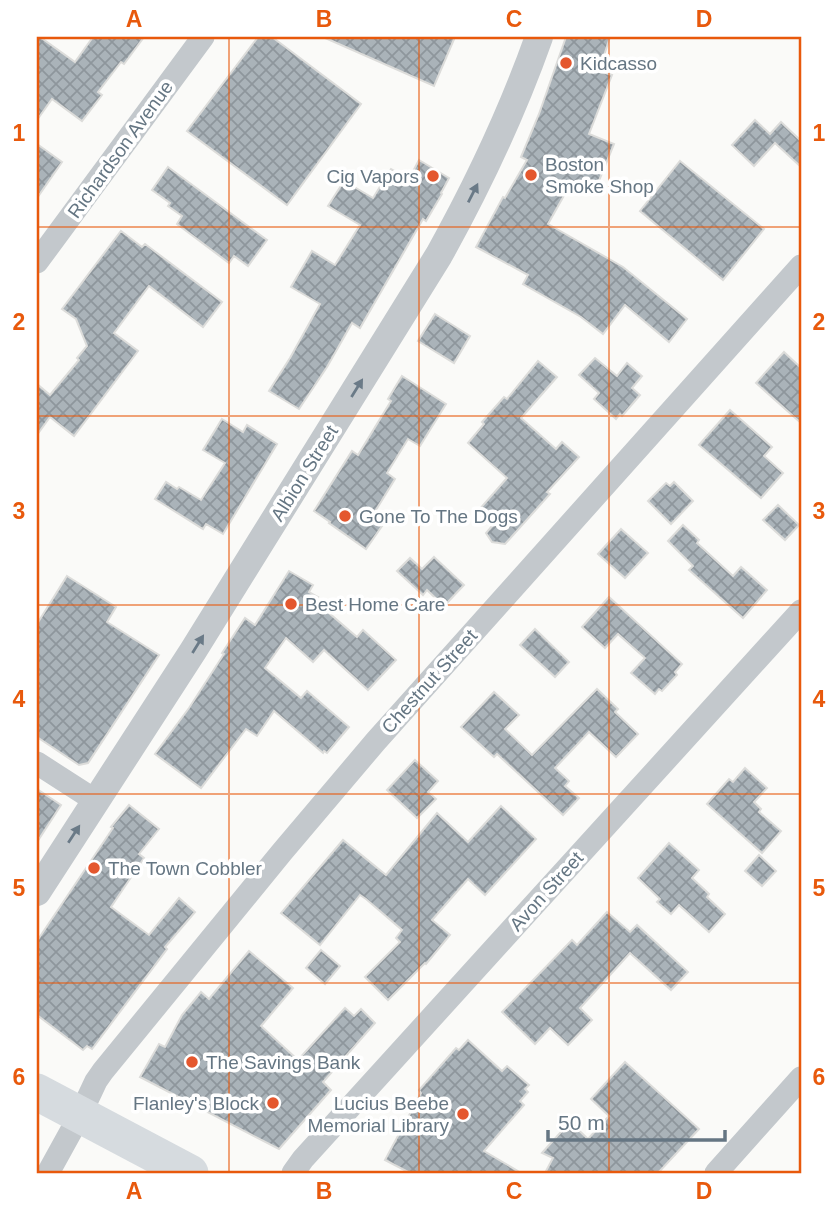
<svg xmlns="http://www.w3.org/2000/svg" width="838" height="1210" viewBox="0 0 838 1210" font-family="Arial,sans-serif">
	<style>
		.building { fill: url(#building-cross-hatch); stroke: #dcdcda; stroke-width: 2 }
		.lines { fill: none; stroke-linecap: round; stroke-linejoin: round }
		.minor { stroke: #c3c8cc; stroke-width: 23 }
		.tertiary { stroke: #c3c8cc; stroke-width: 28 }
		.primary { stroke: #d6dbdf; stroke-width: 37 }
		.oneway { fill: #6a7a87 }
		.grid { fill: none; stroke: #e8590c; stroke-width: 2; stroke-opacity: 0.55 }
		.poi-dot { fill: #e4572e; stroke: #fff; stroke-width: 2.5 }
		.labels { text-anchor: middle; stroke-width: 7; stroke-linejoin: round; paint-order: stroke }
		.poi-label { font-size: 19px; fill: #657683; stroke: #fff; text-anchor: start }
		.street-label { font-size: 19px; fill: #657683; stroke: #fff }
		.neatline { fill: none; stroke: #e8590c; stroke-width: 2.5 }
		.grid-label { font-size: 23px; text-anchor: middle; font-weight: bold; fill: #e8590c }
	</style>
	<defs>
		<pattern id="building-cross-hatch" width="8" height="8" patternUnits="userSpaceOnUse" patternTransform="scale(1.75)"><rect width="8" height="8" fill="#aab3b9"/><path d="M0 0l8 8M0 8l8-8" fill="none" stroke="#8e969c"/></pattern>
	</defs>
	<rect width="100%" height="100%" fill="#fafaf8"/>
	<!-- building -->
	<g class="building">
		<path d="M37 37H40L75 62 93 37H144L124 64 121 62 98 92 102 95 82 121 52 99 37 120Z"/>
		<path d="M258 37H272L361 104 287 205 187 131Z"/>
		<path d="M323 37H455L434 86Z"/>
		<path d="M566 37H610L599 71 612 75 589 134 614 144 594 193 571 183 548 224 623 267 687 319 669 342 625 305 603 334 581 317 523 284 528 275 476 247 503 197 505 198 527 160 521 157 539 114Z"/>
		<path d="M755 120 770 134 781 122 801 141V167L775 143 754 166 732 145Z"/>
		<path d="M37 144 62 162 37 198Z"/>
		<path d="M419 160 449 178 441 193 442 194 426 221 423 219 360 328 352 323 327 367 299 409 269 391 290 358 320 304 291 287 312 251 335 265 360 225 328 206 344 181 373 198 391 169 409 179Z"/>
		<path d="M680 161 764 229 723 280 640 211Z"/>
		<path d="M168 167 267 240 248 266 234 256 229 263 177 224 182 216 168 206 170 203 152 190Z"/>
		<path d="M121 231 142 247 145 244 222 302 203 327 149 286 114 333 138 351 74 436 50 417 37 435V384L50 395 79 360 77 358 87 346 76 319 62 309Z"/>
		<path d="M435 314 470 336 454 363 418 341Z"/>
		<path d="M784 352 801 368V423L756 383Z"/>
		<path d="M595 358 617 376 627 363 642 376 632 388 640 395 622 416 620 414 616 419 594 399 599 393 579 375Z"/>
		<path d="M538 361 557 377 521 418 556 449 562 442 579 457 547 492 550 494 505 544 492 542 486 533 493 525 478 511 507 478 468 443 484 424 482 422 504 397 507 399Z"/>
		<path d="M402 376 446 404 420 446 408 439 387 473 395 479 371 518 382 526 366 549 329 523 330 522 314 511 352 451 358 455 391 401 388 399Z"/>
		<path d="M730 410 772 447 764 456 783 473 761 498 699 445Z"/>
		<path d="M222 419 243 432 247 425 277 444 223 534 206 524 203 529 155 499 166 482 177 489 179 487 201 500 225 463 203 450Z"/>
		<path d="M674 482 693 501 671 524 648 501 666 483 670 486Z"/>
		<path d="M778 505 799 525 785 540 763 520Z"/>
		<path d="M683 525 699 540 697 543 733 576 741 567 767 590 743 618 689 570 693 566 668 541Z"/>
		<path d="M621 529 648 553 625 578 598 554Z"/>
		<path d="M434 557 464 585 444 606 427 590 423 595 397 571 410 558 422 569Z"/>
		<path d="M289 571 313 585 309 592 318 597 315 601 357 637 363 630 396 660 368 690 324 650 313 662 286 638 265 668 301 698 307 691 349 727 327 753 324 751 323 753 274 711 257 736 246 729 201 788 155 754 189 708 224 654 222 653 245 618 255 625Z"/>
		<path d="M67 576 116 607 107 622 159 655 88 763 79 765 37 737V624Z"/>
		<path d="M609 597 682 664 675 672 677 675 662 691 659 689 655 694 631 673 645 658 618 634 605 648 582 627Z"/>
		<path d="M535 629 569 662 555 677 520 645Z"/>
		<path d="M597 689 618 709 615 712 638 734 616 757 589 732 555 768 569 781 565 786 579 798 563 815 497 754 494 757 461 727 494 692 519 715 505 729 532 755Z"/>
		<path d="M415 760 438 781 428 792 436 799 417 818 387 790Z"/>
		<path d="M745 768 767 788 754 802 761 809 759 812 781 831 762 853 707 804 729 779 733 782Z"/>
		<path d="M37 789 61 805 37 842Z"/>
		<path d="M129 805 159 829 139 854 144 858 111 907 149 935 179 898 195 912 165 947 167 949 92 1049 87 1046 83 1050 37 1015V941L113 828 111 827Z"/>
		<path d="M501 806 536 839 485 895 468 879 432 920 450 935 426 964 425 963 388 1000 365 977 400 942 396 938 402 930 366 899 360 895 320 945 281 913 343 840 386 875 437 813 468 842Z"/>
		<path d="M669 843 699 870 692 878 709 894 707 897 725 914 709 932 679 905 671 914 657 902 660 899 638 878Z"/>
		<path d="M759 855 776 871 762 886 745 871Z"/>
		<path d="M607 912 630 932 637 925 688 972 671 990 630 953 580 1008 592 1020 568 1045 550 1028 535 1044 502 1012 572 940 577 945Z"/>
		<path d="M321 950 340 966 325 984 306 968Z"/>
		<path d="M249 951 293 988 261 1026 298 1060 345 1008 354 1016 361 1009 375 1023 323 1082 331 1090 279 1149 140 1077 159 1044 165 1047 182 1015 201 992 209 999Z"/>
		<path d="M468 1040 502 1071 507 1066 529 1085 525 1089 528 1092 520 1101 524 1105 484 1151 521 1173H410L385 1160 421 1093 419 1090 456 1048 459 1050Z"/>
		<path d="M625 1062 699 1129 658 1173H545L553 1158 542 1153 570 1122 588 1139 609 1116 591 1099Z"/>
	</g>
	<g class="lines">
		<!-- minor -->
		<g class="minor">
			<path d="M37 262 203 37"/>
			<path d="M37 763 96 801"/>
			<path d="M48 1173 80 1115 96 1081 103 1071 282 852 376 741 801 266"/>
			<path d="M293 1173 303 1159 801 611"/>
			<path d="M716 1173 801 1078"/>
		</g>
		<!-- tertiary -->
		<path class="tertiary" d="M37 892 193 651 439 255C478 185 512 113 539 37"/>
		<!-- primary -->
		<path class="primary" d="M37 1092 190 1173"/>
	</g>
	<!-- one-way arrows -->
	<defs><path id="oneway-solid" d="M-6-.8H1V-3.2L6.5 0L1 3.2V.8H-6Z" transform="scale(1.75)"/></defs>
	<g class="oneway">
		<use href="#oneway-solid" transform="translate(473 193) rotate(-63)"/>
		<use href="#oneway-solid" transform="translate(357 388) rotate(-58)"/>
		<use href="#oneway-solid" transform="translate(198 644) rotate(-58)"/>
		<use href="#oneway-solid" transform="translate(74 834) rotate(-57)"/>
	</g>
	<!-- grid -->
	<path class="grid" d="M229 37V1173M419 37V1173M609 37V1173M37 227H801M37 416H801M37 605H801M37 794H801M37 983H801"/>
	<!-- markers -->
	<g class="poi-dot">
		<circle cx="566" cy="63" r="7"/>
		<circle cx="531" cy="175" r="7"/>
		<circle cx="433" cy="176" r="7"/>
		<circle cx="345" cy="516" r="7"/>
		<circle cx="291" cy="604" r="7"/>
		<circle cx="94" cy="868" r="7"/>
		<circle cx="192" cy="1062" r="7"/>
		<circle cx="273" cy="1103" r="7"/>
		<circle cx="463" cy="1114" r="7"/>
	</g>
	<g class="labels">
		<!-- poi labels -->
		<g class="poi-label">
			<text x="580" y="70">Kidcasso</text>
			<text x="545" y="171">Boston<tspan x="545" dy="22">Smoke Shop</tspan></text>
			<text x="419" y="183" text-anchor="end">Cig Vapors</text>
			<text x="359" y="523">Gone To The Dogs</text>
			<text x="305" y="611">Best Home Care</text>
			<text x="108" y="875">The Town Cobbler</text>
			<text x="206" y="1069">The Savings Bank</text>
			<text x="259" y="1110" text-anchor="end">Flanley's Block</text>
			<text x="449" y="1110" text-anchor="end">Lucius Beebe<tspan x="449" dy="22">Memorial Library</tspan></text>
		</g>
		<!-- street labels -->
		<g class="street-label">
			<text transform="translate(120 149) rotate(-54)" y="7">Richardson Avenue</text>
			<text transform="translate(304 473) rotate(-58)" y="7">Albion Street</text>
			<text transform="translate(429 681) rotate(-48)" y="7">Chestnut Street</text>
			<text transform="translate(546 891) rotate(-48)" y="7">Avon Street</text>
		</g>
	</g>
	<!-- border -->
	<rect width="838" height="1210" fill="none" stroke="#ffffff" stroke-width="77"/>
	<!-- scale -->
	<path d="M548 1130v10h177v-10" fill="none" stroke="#657683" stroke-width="3.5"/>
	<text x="558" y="1130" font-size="21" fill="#657683" stroke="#ffffff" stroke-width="5" paint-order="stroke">50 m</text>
	<rect x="38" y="38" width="762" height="1134" class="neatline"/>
	<g class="grid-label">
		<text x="134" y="27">A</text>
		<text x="324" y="27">B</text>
		<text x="514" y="27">C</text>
		<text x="704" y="27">D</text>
		<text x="19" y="141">1</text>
		<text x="819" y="141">1</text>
		<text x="19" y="330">2</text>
		<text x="819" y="330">2</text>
		<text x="19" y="519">3</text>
		<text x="819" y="519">3</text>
		<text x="19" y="707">4</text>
		<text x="819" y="707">4</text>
		<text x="19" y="896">5</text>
		<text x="819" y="896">5</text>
		<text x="19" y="1085">6</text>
		<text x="819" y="1085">6</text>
		<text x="134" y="1199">A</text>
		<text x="324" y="1199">B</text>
		<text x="514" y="1199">C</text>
		<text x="704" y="1199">D</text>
	</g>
</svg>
